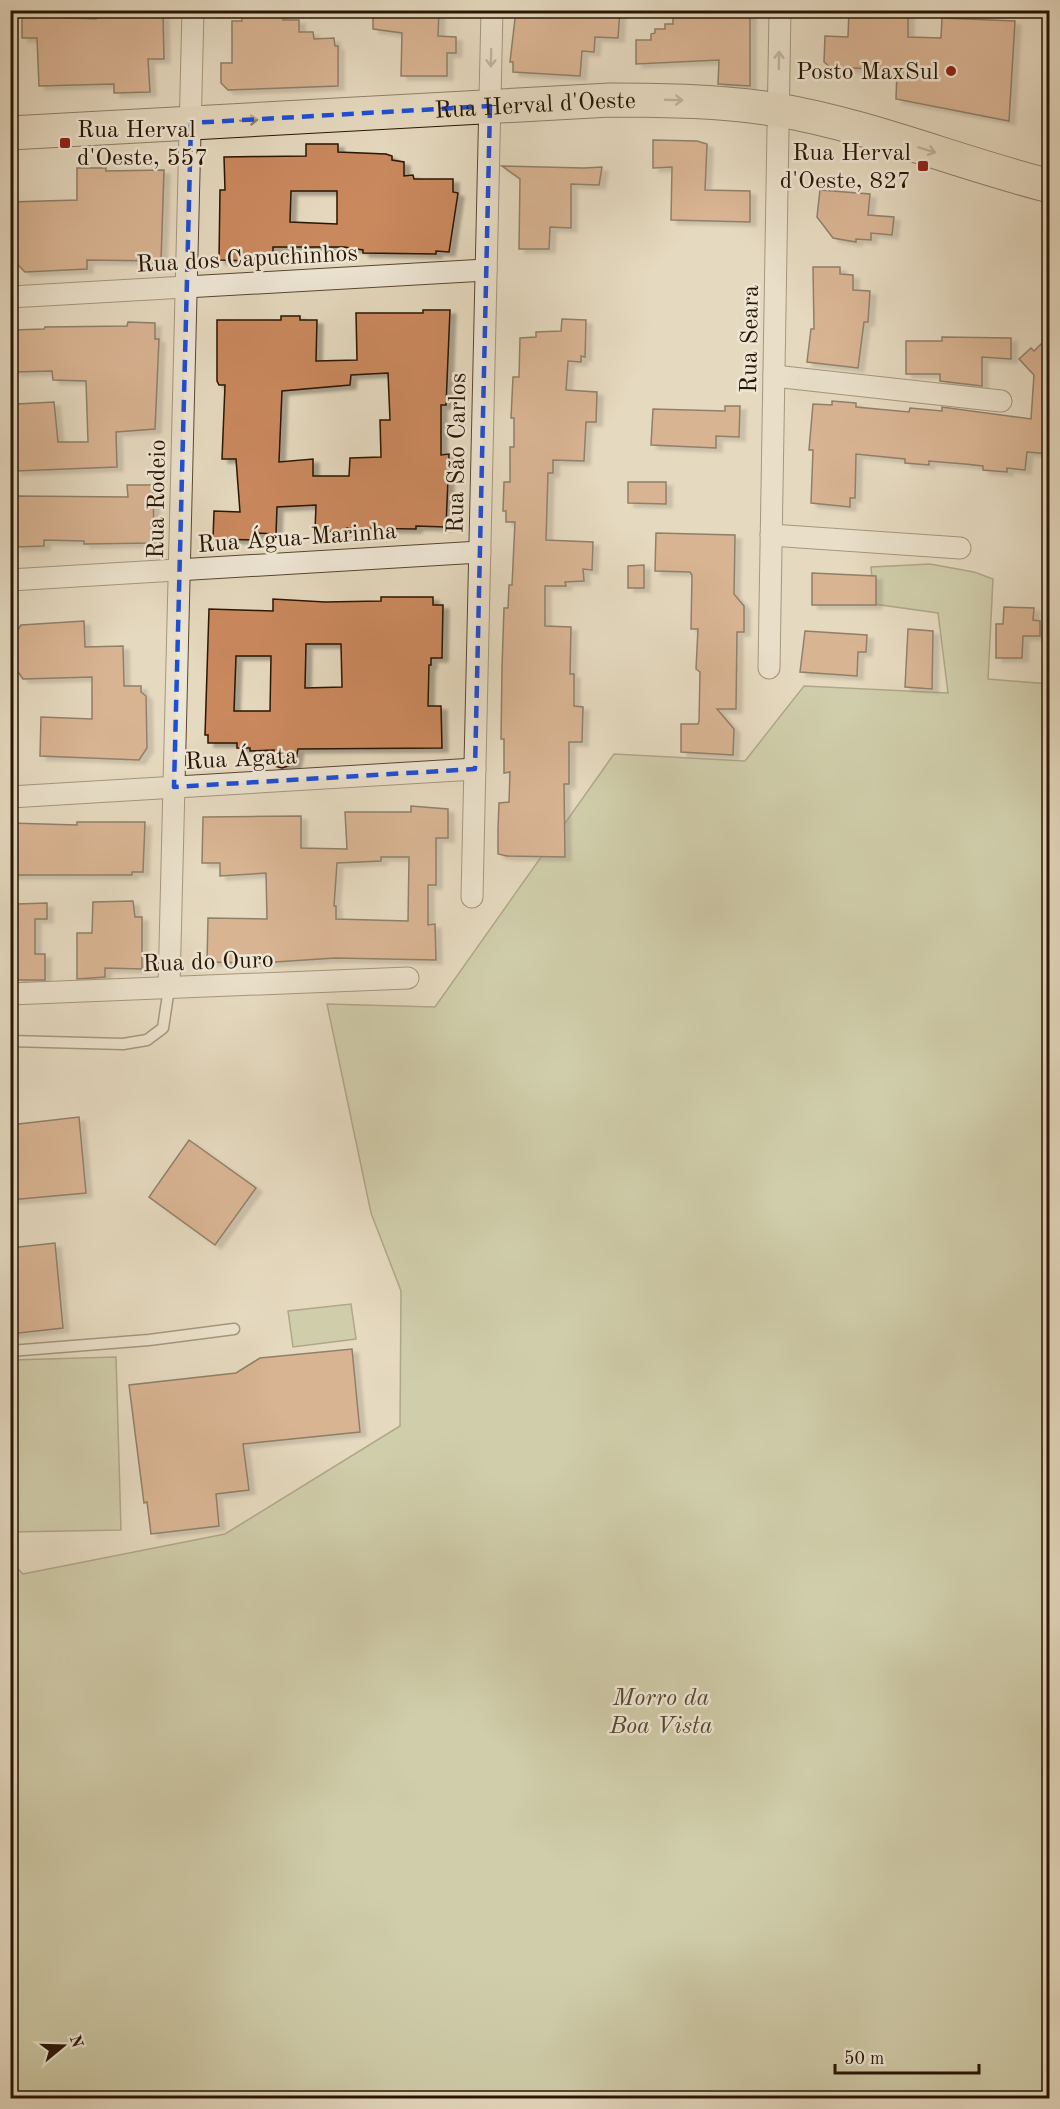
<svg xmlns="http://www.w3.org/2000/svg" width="1060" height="2109" viewBox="0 0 1060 2109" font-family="'Old Standard TT',serif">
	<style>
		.green { fill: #b7be90; stroke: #706a49; stroke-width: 1.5 }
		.building { fill: #ca885d; stroke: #291502; stroke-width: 1.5; fill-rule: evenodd; filter: url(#shadow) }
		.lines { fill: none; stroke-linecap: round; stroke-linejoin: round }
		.lane-casing { stroke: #584631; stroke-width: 13 }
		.street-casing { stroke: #584631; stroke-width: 23 }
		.primary-casing { stroke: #291502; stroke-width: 35 }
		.lane { stroke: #eee6d5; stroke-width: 10 }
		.street { stroke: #eee6d5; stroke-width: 21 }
		.primary { stroke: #e5d9bf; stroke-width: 33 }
		.oneway { stroke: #958876 }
		.oneway2 { stroke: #90816a }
		.marked { fill: none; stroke: #1d4ed8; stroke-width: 4.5; stroke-dasharray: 12 8; stroke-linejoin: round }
		.poi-dot { fill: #8f2418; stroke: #eee6d5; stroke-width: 2 }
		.labels { text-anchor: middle; stroke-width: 5; stroke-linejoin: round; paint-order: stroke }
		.poi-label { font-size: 24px; fill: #291502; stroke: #eee6d5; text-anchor: end }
		.street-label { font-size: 24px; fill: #291502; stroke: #eee6d5 }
		.park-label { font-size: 24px; font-style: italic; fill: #54482d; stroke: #eee6d5 }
	</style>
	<defs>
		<filter id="shadow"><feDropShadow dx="6" dy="4" stdDeviation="1.5" flood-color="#0004"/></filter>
	</defs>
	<rect width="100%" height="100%" fill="#e5d9bf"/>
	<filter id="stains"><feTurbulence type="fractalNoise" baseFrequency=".00333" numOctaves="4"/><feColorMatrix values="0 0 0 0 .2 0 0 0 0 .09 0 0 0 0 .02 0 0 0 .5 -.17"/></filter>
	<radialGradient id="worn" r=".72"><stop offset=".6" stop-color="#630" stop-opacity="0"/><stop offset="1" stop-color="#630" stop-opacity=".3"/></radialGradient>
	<!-- green -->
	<g class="green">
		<path d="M930 564 974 572 993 579 988 679 1050 684 1049 2098H11L10 1561 23 1574 225 1534 400 1426 401 1291 371 1213 327 1004 435 1007 614 754 745 761 804 686 948 693 938 613 874 604 871 567Z"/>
		<path d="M351 1304 356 1339 293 1347 288 1311Z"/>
		<path d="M116 1357 121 1530 11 1532V1360Z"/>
	</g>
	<!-- building -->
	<g class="building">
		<path d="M22 10H52V17L96 19V13L163 15 164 59H148L150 92 114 93V84L39 86 37 38H22Z"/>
		<path d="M242 10H283V20H299V32H313L314 39 334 38 335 46H338V86L228 90 221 83V63H232V21H242Z"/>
		<path d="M373 10H439L438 36 456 37V53H447V76H401L402 33 373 29Z"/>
		<path d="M516 10H620L618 38 595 37 594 52 582 51 580 76 513 72V62H510Z"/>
		<path d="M673 10 750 11V86L718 84 719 60 636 64V40H651V34L655 33V29H665V24H673Z"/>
		<path d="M849 10H908V37L941 38 942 18 1015 21 1009 121 896 99 897 70 830 67 824 62 825 36 848 37Z"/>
		<path d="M653 140 697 141 707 144 705 190 750 191V222L671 220 672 167 653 168Z"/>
		<path d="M306 144H338V152L386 154 392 156V160L404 162V176L413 175 414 179H453V192L458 193 449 252 436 251V254L363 253V250L344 247H273V258H255V261L219 260 220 190H225L224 157 306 156ZM291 191H337V224L290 222Z"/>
		<path d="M502 166 584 168 602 167 599 185 571 184V228L550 227 549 249H519L520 179Z"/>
		<path d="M77 168H106V171L164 170 161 261 87 260V269L25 272 16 263 15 220H10V202L77 200Z"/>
		<path d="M820 190 870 194 868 215 894 217 892 235 871 233V240L856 239V242L833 238 817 217Z"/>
		<path d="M813 267H840V274L853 275V290L870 291 868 322H864L858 368 807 362 811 329H814Z"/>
		<path d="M423 310H450L446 405H441V455L449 454 446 527 416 526V529L347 528 346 532 315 531 316 505 277 507 276 534 256 533 255 540 213 539 214 511 240 512 236 459H222L225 385H219L217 381V320H281V316H300V320H317L316 361 357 360 356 313H423ZM388 373 390 420H380L381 457 350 458 349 476H313V459L279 462 282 391 350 385 351 375Z"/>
		<path d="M562 319 586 320 585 357 581 356V362L568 361 566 390 597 392 596 422H586L584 461 553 460V473H548L546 540 593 542 592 570 583 569 584 581 565 582 566 586H545V626L571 627 570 674H574V706L583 707 582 742H569V784H564L565 857 507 856 498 854V829L499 803 509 802 510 772 504 773V739H501L502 668 504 608H508L509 585H512L515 522H506V511H503L504 482H510V447H514V418H511L513 377H519L520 338 536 337V332L561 331Z"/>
		<path d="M128 322 155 323V339H159L155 429 116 432 117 467 15 471 17 404 54 402 58 442H88L86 381 53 380 52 371 14 372 13 330 44 329 45 327 127 326Z"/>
		<path d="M942 337 1011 338V359L982 357V386L940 381V374H906V341H942Z"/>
		<path d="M1041 344 1050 353V454L1027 452 1025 470 1007 468V472L983 470V466L965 464 929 461V465L905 463V459L856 454 855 498H850V507L811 503 813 450H809L813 404 832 405V401L856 403V407L909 412 910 408 942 411V407L1031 419 1034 375 1019 359 1031 348 1034 351Z"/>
		<path d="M725 406H740L739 437 716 436V448L651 445 653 409 725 411Z"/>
		<path d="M628 482H666V504L628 503Z"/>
		<path d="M127 485H153L154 543 84 544V541L44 540V546L15 547 16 496 128 497Z"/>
		<path d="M656 533 735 535 734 594 744 606V632H737L736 709H717L734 729 733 755 681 752V724H698L699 721 700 672 696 669 698 629H691L692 575 690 572 655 571Z"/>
		<path d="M644 565V588H628V566Z"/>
		<path d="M812 573 876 576V605H812Z"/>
		<path d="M381 597H433V605H443L442 658H431V665H429L428 706H441L442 748 298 749 295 764 282 768 274 766V750L250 751V748H237V743H208V735H205L209 609 273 611V599L325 602 381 601ZM306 644H341L342 687 305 688ZM236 656H271L270 711H234Z"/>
		<path d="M1004 607 1034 608 1033 620 1040 621V636H1023L1022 658H996V624H1003Z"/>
		<path d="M84 621 85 647 123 646 124 686H141V692L146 696 147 748 139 760 40 756 41 717 92 719V677L23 679 19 673H14L12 631H17L21 625Z"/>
		<path d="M908 629 933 631 932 689 905 687Z"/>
		<path d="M805 631 867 635 866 652H858L857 676 800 672Z"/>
		<path d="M411 806 448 809V838H436V885H428V925L435 924 436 960 335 958 260 963 207 962 208 918 267 919 266 873 220 876V863H202L203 817 301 816V848L347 849 345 812H411ZM381 857H409L408 921 336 919V906H334L337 863 381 861Z"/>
		<path d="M77 822H145L143 872H132V875H10V823L77 825Z"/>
		<path d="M133 901 135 917H142V969L105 968V977L77 979V933H92L93 902Z"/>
		<path d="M47 903V919H35V954H45V980H16L18 904Z"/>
		<path d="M79 1117 86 1193 10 1200V1125Z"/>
		<path d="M189 1140 256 1188 215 1245 149 1197Z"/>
		<path d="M55 1243 63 1328 10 1334V1248Z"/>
		<path d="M352 1349 360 1432 243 1444 249 1490 216 1494 219 1526 151 1534 147 1502 144 1503 129 1385 236 1373 260 1358Z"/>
	</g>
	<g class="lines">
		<!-- lane casing -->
		<g class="lane-casing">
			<g id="lane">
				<path d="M10 1041 123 1044 147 1040 163 1028 169 988"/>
				<path d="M10 1351 149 1340 234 1329"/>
			</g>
		</g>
		<!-- street casing -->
		<g class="street-casing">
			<g id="street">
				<path d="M10 297 486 270"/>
				<path d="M774 376 1001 401"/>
				<path d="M771 535 960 548"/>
				<path d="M10 580 480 552"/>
				<path d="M769 668 780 10"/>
				<path d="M10 797 475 769"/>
				<path d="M472 897 492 10"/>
				<path d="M169 988 193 10"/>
				<path d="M10 994 408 978"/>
			</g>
		</g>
		<!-- primary casing -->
		<g class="primary-casing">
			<g id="primary">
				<path id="s1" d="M10 133 610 100C666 100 722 101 778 110 871 126 959 163 1050 186"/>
			</g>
		</g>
		<!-- lane -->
		<use href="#lane" class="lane"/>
		<!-- street -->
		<use href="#street" class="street"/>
		<!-- primary -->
		<use href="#primary" class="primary"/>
	</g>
	<!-- one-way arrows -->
	<defs><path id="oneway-shaft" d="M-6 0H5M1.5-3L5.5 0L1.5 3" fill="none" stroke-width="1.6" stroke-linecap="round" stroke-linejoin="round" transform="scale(1.5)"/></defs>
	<g class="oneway">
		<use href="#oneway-shaft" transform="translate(491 58) rotate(91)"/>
		<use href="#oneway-shaft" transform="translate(779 60) rotate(-89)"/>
	</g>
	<g class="oneway2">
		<use href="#oneway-shaft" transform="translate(674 100) rotate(2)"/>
		<use href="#oneway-shaft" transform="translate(249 120) rotate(-3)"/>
		<use href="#oneway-shaft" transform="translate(927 150) rotate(17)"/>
	</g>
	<!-- marked area -->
	<path d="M0 0H1060V2109H0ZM490 106 475 769 174 787 191 123Z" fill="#e5d9bf" fill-opacity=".55" fill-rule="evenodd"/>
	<path class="marked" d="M490 106 475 769 174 787 191 123Z"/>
	<!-- markers -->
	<g class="poi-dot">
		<circle cx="951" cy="71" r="6"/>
		<rect x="59" y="137" width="12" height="12" rx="3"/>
		<rect x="917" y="160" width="12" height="12" rx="3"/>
	</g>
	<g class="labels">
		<!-- poi labels -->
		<g class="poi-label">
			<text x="939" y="79">Posto MaxSul</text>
			<text x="77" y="137" text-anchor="start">Rua Herval<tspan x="77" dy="28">d'Oeste, 557</tspan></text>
			<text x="911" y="160">Rua Herval<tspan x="911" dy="28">d'Oeste, 827</tspan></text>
		</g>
		<!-- street labels -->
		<g class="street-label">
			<text dy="8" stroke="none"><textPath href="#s1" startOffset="526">Rua Herval d'Oeste</textPath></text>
			<text transform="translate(247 258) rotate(-3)" y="8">Rua dos Capuchinhos</text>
			<text transform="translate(749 339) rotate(-89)" y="8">Rua Seara</text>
			<text transform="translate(456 453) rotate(-89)" y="8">Rua São Carlos</text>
			<text transform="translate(156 499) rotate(-89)" y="8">Rua Rodeio</text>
			<text transform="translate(297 537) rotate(-4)" y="8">Rua Água-Marinha</text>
			<text transform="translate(241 758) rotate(-3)" y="8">Rua Ágata</text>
			<text transform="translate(208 961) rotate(-2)" y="8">Rua do Ouro</text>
		</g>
		<!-- park labels -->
		<g class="park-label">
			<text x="661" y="1705">Morro da<tspan x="661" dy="28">Boa Vista</tspan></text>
		</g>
	</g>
	<!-- margin -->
	<rect width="1060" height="2109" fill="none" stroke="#e5d9bf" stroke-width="36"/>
	<rect x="12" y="12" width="1036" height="2085" fill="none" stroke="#291502" stroke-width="3"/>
	<rect x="18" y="18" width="1024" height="2073" fill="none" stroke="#291502" stroke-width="1.5"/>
	<!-- north arrow -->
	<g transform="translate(63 2046) rotate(71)" stroke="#eee6d5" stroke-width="4.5" paint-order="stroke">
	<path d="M0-4.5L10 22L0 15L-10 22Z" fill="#291502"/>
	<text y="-9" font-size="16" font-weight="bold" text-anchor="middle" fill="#291502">N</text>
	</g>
	<!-- scale -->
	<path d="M835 2064v9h144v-9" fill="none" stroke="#291502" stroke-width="3"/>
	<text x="844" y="2064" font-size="18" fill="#291502" stroke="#eee6d5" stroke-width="4.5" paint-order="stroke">50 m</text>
	<rect width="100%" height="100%" filter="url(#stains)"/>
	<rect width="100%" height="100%" fill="url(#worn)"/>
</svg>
